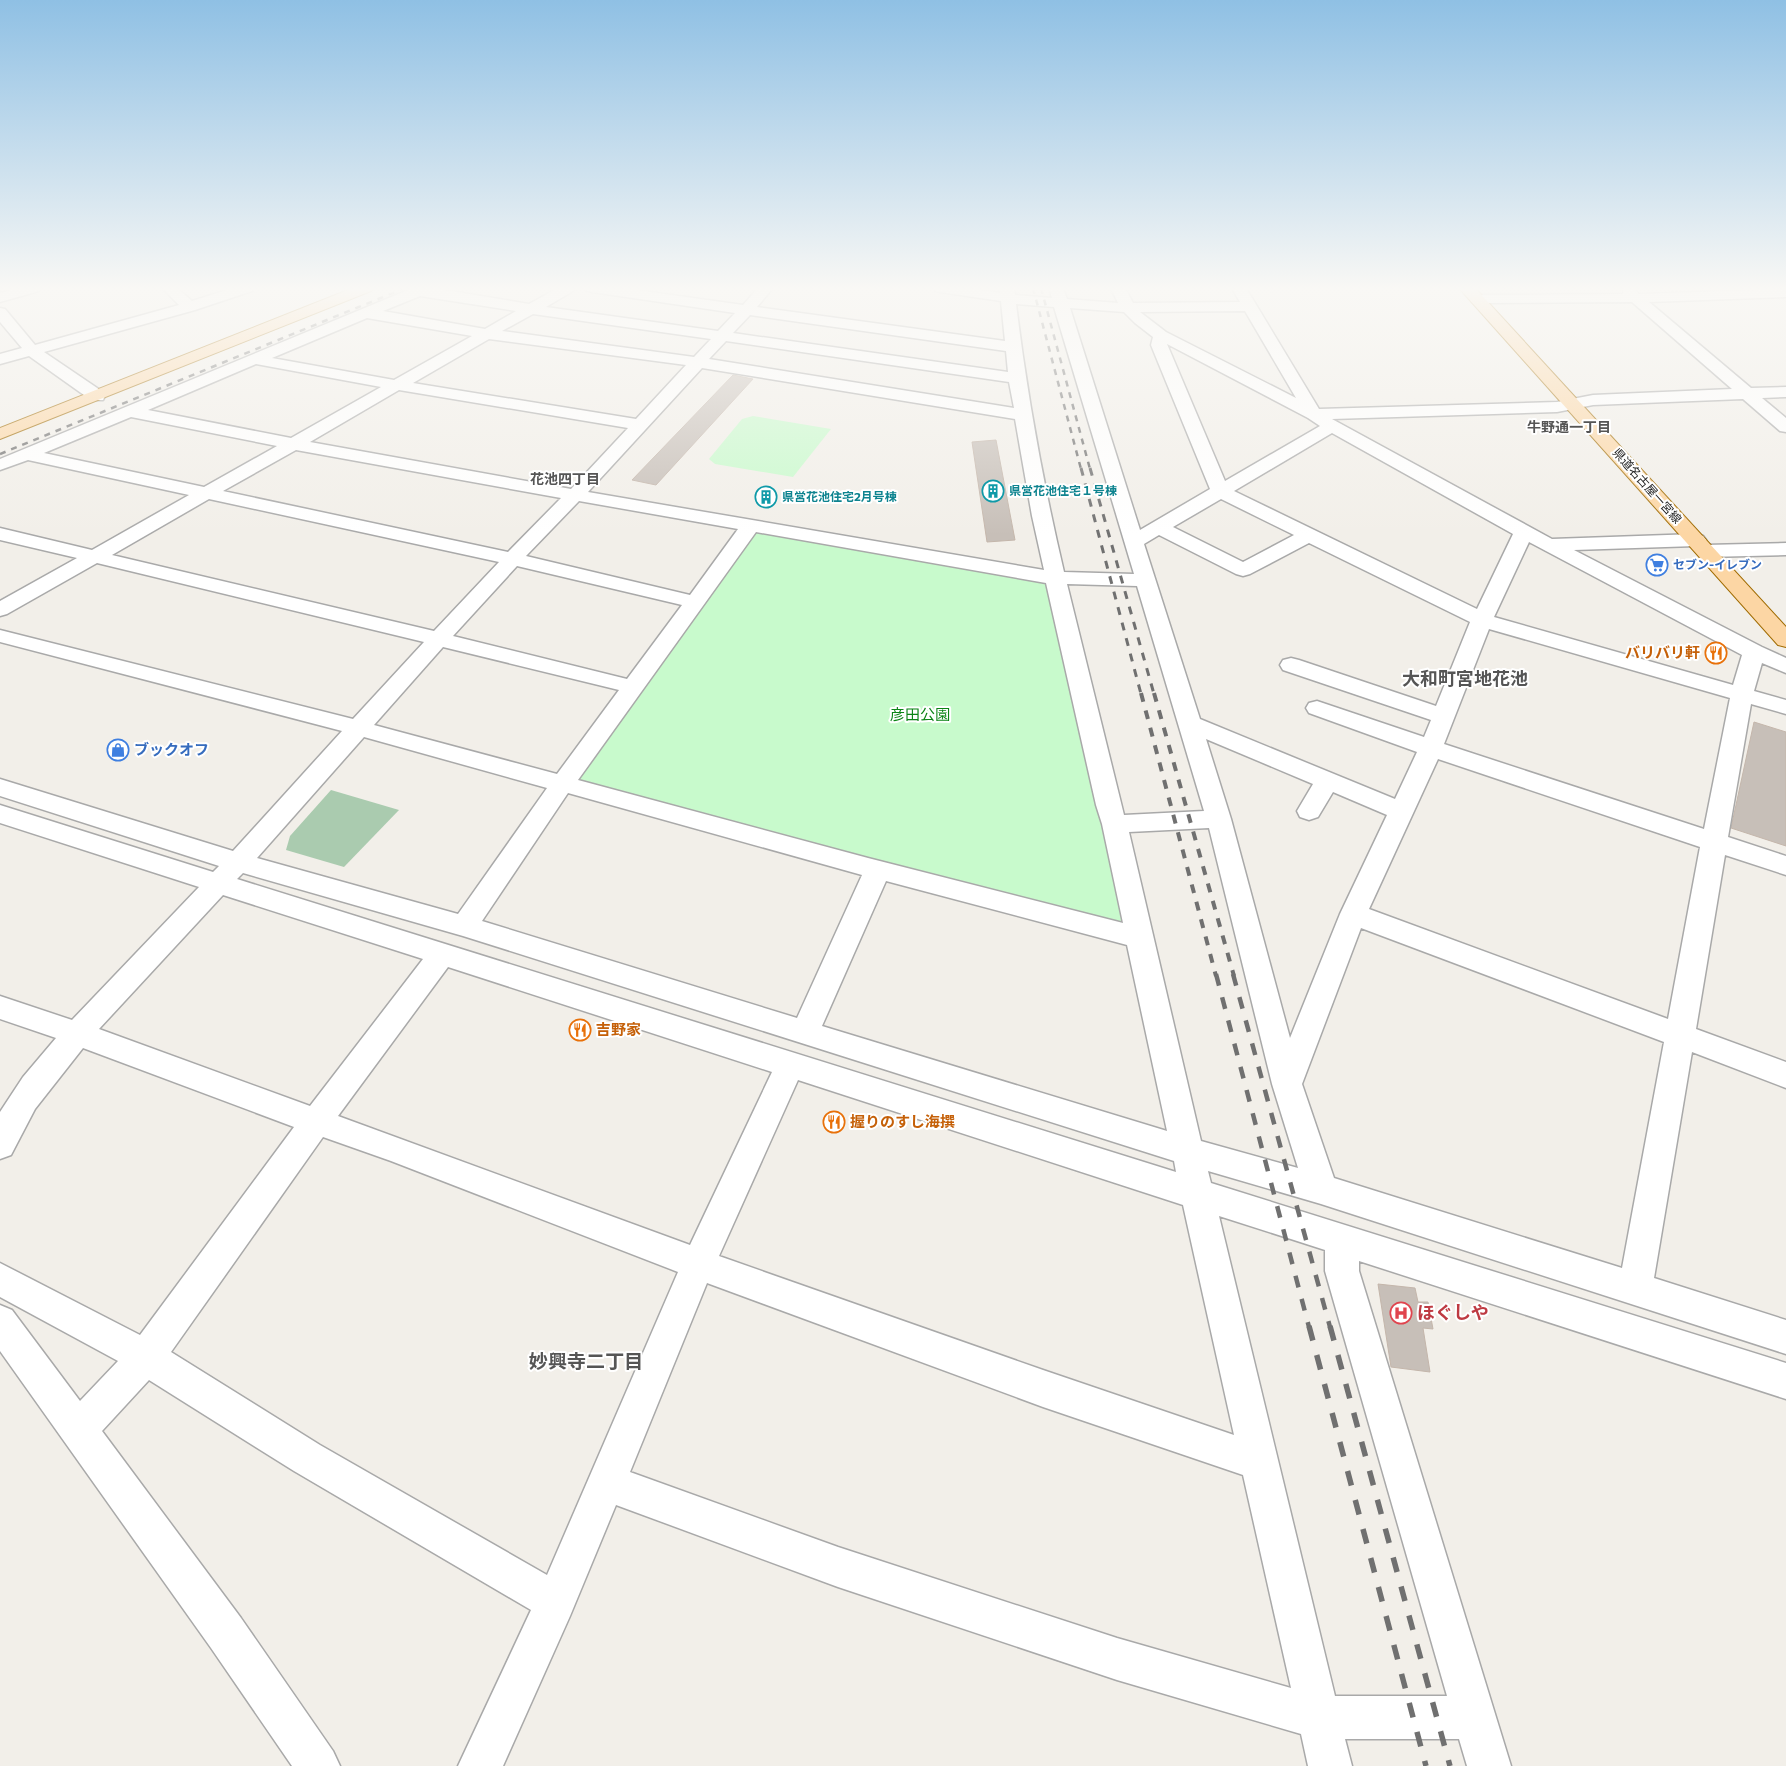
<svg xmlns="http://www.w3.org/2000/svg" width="1786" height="1766" viewBox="0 0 1786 1766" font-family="Commissioner,'Noto Sans JP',sans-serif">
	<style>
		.cemetery { fill: #aacbaf }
		.park { fill: #c8facc }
		.building { fill: #c7bfb8; stroke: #c4b6ab }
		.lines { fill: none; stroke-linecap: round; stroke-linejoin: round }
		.minor-casing { stroke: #a9a9a9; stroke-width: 3 }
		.major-casing { stroke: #a06b00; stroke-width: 2 }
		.minor { fill: #fff; fill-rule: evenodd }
		.major { fill: #fcd6a4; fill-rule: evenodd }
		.rail-far4 { stroke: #707070; stroke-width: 2.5; stroke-dasharray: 6 6; stroke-linecap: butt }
		.rail-far3 { stroke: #707070; stroke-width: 3; stroke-dasharray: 8 8; stroke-linecap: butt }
		.rail-far2 { stroke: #707070; stroke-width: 4; stroke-dasharray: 9 9; stroke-linecap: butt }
		.rail-far1 { stroke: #707070; stroke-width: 4.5; stroke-dasharray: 12 12; stroke-linecap: butt }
		.rail { stroke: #707070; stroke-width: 5.5; stroke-dasharray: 15 15; stroke-linecap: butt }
		.labels { text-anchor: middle; stroke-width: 4; stroke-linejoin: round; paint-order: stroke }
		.far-street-label { font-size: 12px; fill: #222; stroke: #fff }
		.far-culture-label { font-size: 12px; font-weight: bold; fill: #0d838f; stroke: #fff; text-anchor: start }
		.far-shop-label { font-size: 12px; font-weight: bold; fill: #366cbe; stroke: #fff; text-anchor: start }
		.far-neighbourhood-label { font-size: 14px; font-weight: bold; fill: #555; stroke: #fff }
		.food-label { font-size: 15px; font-weight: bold; fill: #c56008; stroke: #fff; text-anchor: start }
		.park-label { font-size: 15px; fill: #0c8416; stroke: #fff }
		.shop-label { font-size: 15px; font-weight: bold; fill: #366cbe; stroke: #fff; text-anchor: start }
		.quarter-label { font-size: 18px; font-weight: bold; fill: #555; stroke: #fff }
		.near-health-label { font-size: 18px; font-weight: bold; fill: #be3a42; stroke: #fff; text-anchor: start }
		.near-neighbourhood-label { font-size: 19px; font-weight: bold; fill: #555; stroke: #fff }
	</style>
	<rect width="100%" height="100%" fill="#f2efe9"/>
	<!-- cemetery -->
	<path class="cemetery" d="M331 790 399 810 344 867 286 850 290 836Z"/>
	<!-- park -->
	<g class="park">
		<path d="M753 416 831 429 793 477 715 464 709 459 742 419Z"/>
		<path d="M752 527 1051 582 1130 930 572 782Z"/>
	</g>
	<!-- building -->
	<g class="building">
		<path d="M733 375 753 379 656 485 632 480Z"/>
		<path d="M996 440 1015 540 987 542 972 442Z"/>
		<path d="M1754 722 1786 732V846L1731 828Z"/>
		<path d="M1378 1284 1415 1288 1418 1302H1428L1433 1329 1423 1328 1430 1372 1391 1367Z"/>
	</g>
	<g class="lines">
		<!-- minor casing -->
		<g class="minor-casing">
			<g id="minor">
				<path d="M19 288H41L39 291 0 302V293Z"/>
				<path d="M162 288H177L192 301 233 288H254L252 291 195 310 44 352 103 392 105 396 103 400H91L29 356 0 364V354L22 348 0 322V308L5 309 35 345 179 305Z"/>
				<path d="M413 288H433L529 304 558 288H575L573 291 546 307 718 331 735 313 592 292 587 291 585 288H622L743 305 758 288H773L757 307 1005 341 1001 301 940 292 935 291 933 288H968L1000 293V288H1014L1015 295 1052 298 1049 288H1063L1067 299 1118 303 1111 288H1125L1133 303 1240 302 1232 288H1246L1319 409 1557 402 1593 395 1732 389 1632 302 1477 303 1472 302 1470 299 1472 296 1477 295 1623 294 1624 289C1631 287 1634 289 1639 294L1786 289V297L1649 302 1751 388 1786 387V397L1762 398 1786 418V432L1780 431 1743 399 1593 405 1557 412 1332 419 1552 539 1696 534 1703 536 1706 540 1703 544 1696 546 1574 550 1762 647 1786 658V673L1762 663 1754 691 1786 700V714L1751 704 1728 837 1786 856V875L1725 855 1696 1029 1786 1062V1088L1692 1052 1654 1278 1786 1320V1354L1321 1204 1208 1171 1211 1183 1786 1363V1399L1359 1261V1271L1511 1766H1467L1459 1739H1345L1352 1766H1308L1301 1734 1117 1680 838 1587 616 1505 570 1616 503 1766H458L531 1610 294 1471 149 1380 102 1431 241 1618 333 1751 340 1766H292L211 1648 0 1351V1305L12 1310 80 1401 118 1361 0 1297V1263L140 1335 294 1127 83 1048 35 1109 11 1155 0 1159V1112L23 1077 56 1038 0 1019V996L72 1020 199 887 0 823V805L213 872 219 866 0 796V779L233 851 342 731 0 642V630L353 719 424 642 97 563 7 614 0 616V601L77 558 0 540V528L92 550 189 495 28 460 0 470V459ZM420 296 516 311 485 329 383 311ZM1016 304 1054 307 1134 574 1064 572C1043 483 1027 394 1016 304ZM1070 308 1124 312 1135 323 1153 337 1151 345 1210 489 1140 530ZM1245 311 1296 398 1166 332 1140 312ZM533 314 711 339 694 357 502 331ZM750 315 1006 351 1008 372 733 333ZM367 318 472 336 394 380 272 358ZM489 339 686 365 636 419 413 383ZM726 341 1009 382 1014 408 709 359ZM1167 344 1308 418 1320 426 1225 481ZM256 364 381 387 291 438 148 410ZM702 368 1015 419 1032 516 1044 570 588 492ZM399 390 628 428 571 489 310 442ZM131 417 277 446 204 487 44 453ZM1332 433 1513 534 1477 609 1234 491ZM296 450 561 498 508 552 223 491ZM209 499 499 562 434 631 112 555ZM1221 499 1294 535 1243 562 1173 527ZM579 501 738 529 690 595 526 556ZM756 532 1046 583 1096 805 1102 824 1123 923 868 858 578 780ZM1159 535 1236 574 1243 576 1250 574 1309 543 1470 622 1436 706 1299 660 1291 658 1283 660 1280 665 1283 670 1431 720 1424 737 1317 701 1309 703 1306 708 1309 713 1417 752 1395 799 1200 719 1144 544ZM1529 542 1742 655 1733 685 1494 617ZM517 566 682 605 627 679 453 636ZM1067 584 1137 586 1204 811 1124 815ZM1489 629 1730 698 1704 829 1444 744ZM443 647 619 690 557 774 374 725ZM364 737 547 788 458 914 257 858ZM1206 739 1313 784 1297 811 1300 817 1309 820 1318 817 1333 792 1387 815 1340 914 1290 1038 1231 819ZM1438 759 1700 847 1668 1019 1369 909ZM568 793 862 875 797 1018 482 921ZM1209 828 1272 1084 1298 1168 1201 1141 1129 832ZM243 873 463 936 1174 1161 1176 1172 237 879ZM886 881 1127 945 1167 1131 822 1026ZM223 895 423 959 310 1106 99 1029ZM1361 928 1664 1042 1622 1268 1334 1178 1302 1084ZM448 967 772 1072 690 1245 338 1116ZM798 1080 1183 1205 1234 1435 1043 1370 719 1256ZM323 1137 391 1161 678 1272 547 1575 320 1445 171 1352ZM1219 1216 1325 1250V1271L1447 1696H1335ZM707 1283 1043 1407 1243 1475 1291 1688 1117 1638 838 1547 630 1472Z"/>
				<path d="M1786 543V555L1706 557 1699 555 1696 551 1699 547 1706 545Z"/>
			</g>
		</g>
		<!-- major casing -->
		<g class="major-casing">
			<g id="major">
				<path d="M353 288H374L371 291 0 439V428Z"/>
				<path d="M1459 288H1475L1786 627V647L1778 645Z"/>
			</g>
		</g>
		<!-- minor -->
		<use href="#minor" class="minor"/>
		<!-- major -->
		<use href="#major" class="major"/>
		<!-- rail-far4 -->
		<g class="rail-far4">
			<path d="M1033 288 1081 469"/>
			<path d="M1041 288 1090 469"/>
			<path d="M0 454 405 288"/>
		</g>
		<!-- rail-far3 -->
		<g class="rail-far3">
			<path d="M1081 468 1141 694"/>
			<path d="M1090 468 1154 694"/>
		</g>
		<!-- rail-far2 -->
		<g class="rail-far2">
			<path d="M1141 693 1216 976"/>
			<path d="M1154 693 1234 976"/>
		</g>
		<!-- rail-far1 -->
		<g class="rail-far1">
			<path d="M1216 974 1309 1327"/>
			<path d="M1233 974 1330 1327"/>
		</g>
		<!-- rail -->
		<g class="rail">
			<path d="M1309 1326 1426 1766"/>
			<path d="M1330 1326 1450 1766"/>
		</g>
	</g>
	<!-- sky -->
	<linearGradient id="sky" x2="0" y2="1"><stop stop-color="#8fc0e4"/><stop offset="0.54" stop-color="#f9f8f5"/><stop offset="1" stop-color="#f9f8f5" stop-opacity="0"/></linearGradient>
	<rect width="1786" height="535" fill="url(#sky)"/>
	<!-- icons -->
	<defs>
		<g id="building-ring" transform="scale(1.125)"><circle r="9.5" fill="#fff" stroke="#0f9aa8" stroke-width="1.5"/><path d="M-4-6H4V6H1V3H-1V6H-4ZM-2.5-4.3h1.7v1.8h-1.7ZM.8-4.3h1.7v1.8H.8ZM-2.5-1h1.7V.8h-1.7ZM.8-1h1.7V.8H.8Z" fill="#0f9aa8"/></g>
		<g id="supermarket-ring" transform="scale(1.125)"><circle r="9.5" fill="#fff" stroke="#3f7fe0" stroke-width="1.5"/><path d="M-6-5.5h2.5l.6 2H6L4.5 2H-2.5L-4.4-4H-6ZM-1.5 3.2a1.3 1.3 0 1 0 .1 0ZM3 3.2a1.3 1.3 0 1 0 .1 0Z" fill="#3f7fe0"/></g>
		<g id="restaurant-ring" transform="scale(1.125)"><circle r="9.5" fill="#fff" stroke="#e8710a" stroke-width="1.5"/><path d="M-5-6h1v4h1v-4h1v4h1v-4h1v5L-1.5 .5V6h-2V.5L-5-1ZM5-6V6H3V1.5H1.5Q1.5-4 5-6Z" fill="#e8710a"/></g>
		<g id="shop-ring" transform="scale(1.125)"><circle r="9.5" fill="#fff" stroke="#3f7fe0" stroke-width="1.5"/><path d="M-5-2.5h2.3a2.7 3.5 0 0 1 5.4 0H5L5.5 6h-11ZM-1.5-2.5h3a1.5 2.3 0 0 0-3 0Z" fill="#3f7fe0"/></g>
		<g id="hospital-ring" transform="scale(1.125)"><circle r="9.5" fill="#fff" stroke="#e0444e" stroke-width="1.5"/><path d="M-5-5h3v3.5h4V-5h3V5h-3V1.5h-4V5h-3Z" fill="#e0444e"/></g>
	</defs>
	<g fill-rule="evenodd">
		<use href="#building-ring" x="993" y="491"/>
		<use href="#building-ring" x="766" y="497"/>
		<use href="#supermarket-ring" x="1657" y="565"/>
		<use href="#restaurant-ring" x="1716" y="653"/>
		<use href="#shop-ring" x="118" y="750"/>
		<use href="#restaurant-ring" x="580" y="1030"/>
		<use href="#restaurant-ring" x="834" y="1122"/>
		<use href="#hospital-ring" x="1401" y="1313"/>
	</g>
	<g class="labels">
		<!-- far-street labels -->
		<g class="far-street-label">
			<text transform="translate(1647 486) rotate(48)" y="4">県道名古屋一宮線</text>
		</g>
		<!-- far-culture labels -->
		<g class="far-culture-label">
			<text x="1009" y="495">県営花池住宅１号棟</text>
			<text x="782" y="501">県営花池住宅2月号棟</text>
		</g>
		<!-- far-shop labels -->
		<g class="far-shop-label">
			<text x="1673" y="569">セブン-イレブン</text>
		</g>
		<!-- far-neighbourhood labels -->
		<g class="far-neighbourhood-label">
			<text x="1569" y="432">牛野通一丁目</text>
			<text x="565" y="484">花池四丁目</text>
		</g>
		<!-- food labels -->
		<g class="food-label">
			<text x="1700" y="658" text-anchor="end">バリバリ軒</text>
			<text x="596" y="1035">吉野家</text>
			<text x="850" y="1127">握りのすし海撰</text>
		</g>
		<!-- park labels -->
		<g class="park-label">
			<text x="920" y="720">彦田公園</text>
		</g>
		<!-- shop labels -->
		<g class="shop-label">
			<text x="134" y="755">ブックオフ</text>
		</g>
		<!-- quarter labels -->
		<g class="quarter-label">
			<text x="1465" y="685">大和町宮地花池</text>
		</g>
		<!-- near-health labels -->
		<g class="near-health-label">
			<text x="1417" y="1319">ほぐしや</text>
		</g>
		<!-- near-neighbourhood labels -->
		<g class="near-neighbourhood-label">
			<text x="586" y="1368">妙興寺二丁目</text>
		</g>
	</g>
</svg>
